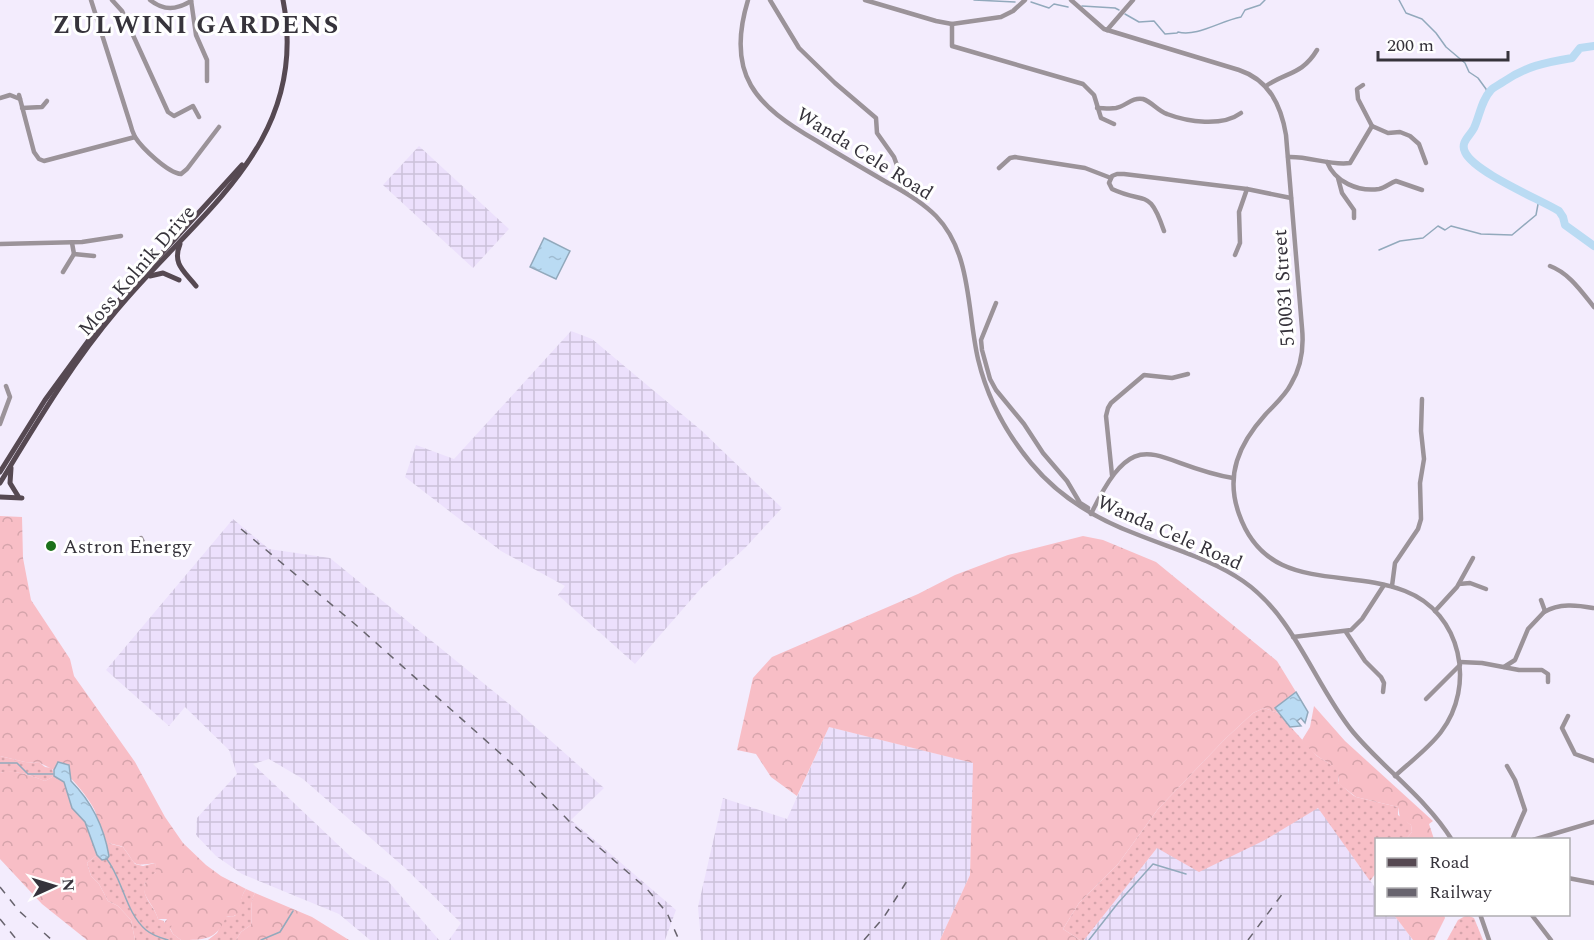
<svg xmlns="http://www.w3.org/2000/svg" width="1594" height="940" viewBox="0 0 1594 940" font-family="Spectral,serif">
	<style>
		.industrial { fill: url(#industrial-grid) }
		.grass { fill: url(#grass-dots) }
		.forest { fill: url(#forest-crowns) }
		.water { fill: url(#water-ripples); stroke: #92a9bc; stroke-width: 1.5 }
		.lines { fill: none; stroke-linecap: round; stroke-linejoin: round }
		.stream { stroke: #92a9bc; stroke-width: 1.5 }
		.river { stroke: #badbf3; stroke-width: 8 }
		.minor { stroke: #9b9399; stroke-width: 4.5 }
		.major { stroke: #564952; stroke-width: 5 }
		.rail { stroke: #68646e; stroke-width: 1.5; stroke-dasharray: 8 8; stroke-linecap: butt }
		.poi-dot { fill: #1b701a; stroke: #fff; stroke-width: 2 }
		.labels { text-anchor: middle; stroke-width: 6; stroke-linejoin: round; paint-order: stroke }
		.street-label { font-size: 20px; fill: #36333b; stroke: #fff }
		.poi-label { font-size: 20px; fill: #36333b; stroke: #fff; text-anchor: start }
		.district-label { font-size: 26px; font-weight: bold; letter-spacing: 1.5px; fill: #36333b; stroke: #fff }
	</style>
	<defs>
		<pattern id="industrial-grid" width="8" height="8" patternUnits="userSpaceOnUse" patternTransform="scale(1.5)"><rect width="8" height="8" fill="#ece0fc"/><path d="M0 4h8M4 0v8" fill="none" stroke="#cbc1d9"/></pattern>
		<pattern id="grass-dots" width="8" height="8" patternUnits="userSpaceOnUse" patternTransform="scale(1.5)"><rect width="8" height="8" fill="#f8bec6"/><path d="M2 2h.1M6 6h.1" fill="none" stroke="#d5a4ab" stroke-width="1.8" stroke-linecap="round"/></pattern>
		<pattern id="forest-crowns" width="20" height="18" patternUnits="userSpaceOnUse" patternTransform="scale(1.5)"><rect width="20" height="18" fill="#f8bec6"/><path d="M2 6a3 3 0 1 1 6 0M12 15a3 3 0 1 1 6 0" fill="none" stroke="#d5a4ab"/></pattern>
		<pattern id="water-ripples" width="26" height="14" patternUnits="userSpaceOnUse" patternTransform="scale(1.5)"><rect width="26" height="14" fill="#badbf3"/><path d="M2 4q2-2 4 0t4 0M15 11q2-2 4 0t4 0" fill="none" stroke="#a0bcd1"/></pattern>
	</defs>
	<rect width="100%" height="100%" fill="#f3ecfd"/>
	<!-- industrial -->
	<g class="industrial">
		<path d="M419 146 509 229 473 268 383 185Z"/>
		<path d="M571 331 592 339 702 431 782 508 745 548 702 587 635 664 558 595 565 586 501 551 405 477 416 445 454 459Z"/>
		<path d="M233 519 269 549 330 558 514 708 604 788 571 820 676 910 665 940H449L461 923 404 867 303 779 269 759 253 764 352 858 388 881 439 940H370L339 914 242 874 216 856 196 835 197 818 237 774 229 750 185 707 169 726 106 670Z"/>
		<path d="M829 727 974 763 970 875 940 940H701L698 907 723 798 787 819Z"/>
		<path d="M1318 807 1376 889V914L1394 915 1413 940H1084L1157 848 1265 840Z"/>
	</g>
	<!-- grass -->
	<g class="grass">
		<path d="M1264 708 1278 713 1317 756 1335 767 1339 773 1338 783C1345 787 1349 793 1356 797L1398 807V815L1411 825 1412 832 1406 839 1376 840V873L1370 881 1318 808 1265 840 1199 872 1157 848 1084 940H1080L1063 929 1079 903 1118 864 1158 809 1225 739 1253 713Z"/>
		<path d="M0 756 25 762 40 763 45 767 52 768 54 776 45 781C31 776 15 769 0 773Z"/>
		<path d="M105 837 111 844 123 847 135 864 143 866 155 863 157 871 145 883C141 898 155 906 158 919L164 921V923L167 919 172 918 176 922 170 929 173 934 181 940H135L131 920 118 906 108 901 99 884 91 876 87 863 97 855 102 860 109 856Z"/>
		<path d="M246 889 255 893C249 902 253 914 251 925L241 932 236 940H208L217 933 225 917 235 916C241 907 239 898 246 889Z"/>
		<path d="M1467 915 1474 918 1483 940H1447L1458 920Z"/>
	</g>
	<!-- forest -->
	<g class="forest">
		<path d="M0 516 22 517 23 558 31 600 70 659 74 676 135 762 165 817 183 843 206 865 221 876 246 889C239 898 241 912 236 915 233 917 229 916 226 917 217 940 204 940 181 940L173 934 170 928 175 922 172 919H158C153 900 130 890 156 872L155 863C131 866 138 867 123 847 119 845 113 845 110 843 100 836 99 819 94 809 87 795 69 775 57 765L54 770 40 763 25 762 0 756Z"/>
		<path d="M1083 536 1103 540 1156 562 1277 661 1296 692 1275 708 1278 713 1264 708 1253 713 1225 739 1158 809 1118 864 1079 903 1063 929 1080 940H940L970 875 973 763 829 727 797 796 771 777 756 754 737 750 753 678 772 657 918 594 955 575 1008 555Z"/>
		<path d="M1314 706 1345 741 1433 821 1429 824 1434 839H1406L1412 832 1411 825 1400 818 1398 807 1356 797 1338 783C1342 765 1326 764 1315 754 1310 750 1306 745 1302 740L1310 727Z"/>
		<path d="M7 771C20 772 33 776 45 781L54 776 64 782 72 808 85 822 97 855 87 863 91 876 99 884 108 901 118 906 131 920 135 940H87L42 904 0 859V773Z"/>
		<path d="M255 893 312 917 349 940H236L241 932 251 925C253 914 249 902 255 893Z"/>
		<path d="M1394 915H1444L1445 918 1434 940H1413Z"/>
	</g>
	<!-- water -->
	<g class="water">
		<path d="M544 238 570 251 556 279 530 267Z"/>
		<path d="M1296 692 1308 712 1305 723 1301 718 1297 721 1301 726 1290 727 1275 708Z"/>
		<path d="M58 762 69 765 71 781C92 802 104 827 109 856L107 859 102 860 97 855 85 822 72 808 64 782 54 776V770Z"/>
	</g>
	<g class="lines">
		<!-- stream -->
		<g class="stream">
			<path d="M974 0 1015 2"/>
			<path d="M1399 0 1406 13 1422 19 1436 33 1446 47 1465 63 1469 72 1478 78 1486 89 1488 96"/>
			<path d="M1031 2 1049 8 1054 4 1068 7"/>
			<path d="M1082 6 1115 8 1119 10"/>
			<path d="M1125 14 1139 22 1154 21 1165 34 1177 33 1178 32C1197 37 1220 21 1241 17L1245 10 1260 5 1265 0"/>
			<path d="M1379 250 1400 241 1423 238 1438 226 1445 230 1451 226 1481 234 1512 235 1536 215 1539 199"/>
			<path d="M0 763H17L28 774H53"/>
			<path d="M106 858C123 879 125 912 146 930 152 935 161 938 168 940"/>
			<path d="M261 940 280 932 293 911"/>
			<path d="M1089 940 1118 903 1153 864 1186 874"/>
		</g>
		<!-- river -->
		<path class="river" d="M1594 46 1580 48 1572 58C1543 63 1527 66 1503 82 1499 85 1494 87 1491 90 1481 101 1480 115 1474 128 1470 136 1460 142 1465 152 1474 172 1539 199 1559 211L1563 217 1565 225 1594 246"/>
		<!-- minor -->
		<g class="minor">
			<path d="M91 0 130 123C131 127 133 133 135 137 142 148 168 173 181 174L187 169 219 127"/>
			<path d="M112 0 122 11 168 112 174 116 193 106 199 117"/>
			<path d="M150 0C164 11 176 10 191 1"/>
			<path d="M191 0 196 35 207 60V81"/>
			<path d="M748 0C725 75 756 106 817 141 840 155 864 169 888 183 905 192 922 202 936 216 972 253 967 312 978 359 987 397 1006 433 1031 463 1059 497 1096 519 1136 534 1173 549 1211 559 1243 581 1295 617 1314 684 1353 732 1384 769 1426 798 1452 840"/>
			<path d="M770 0 799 48 835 83 876 118 877 133 894 157 903 182V191"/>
			<path d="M865 0 936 21 952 24 1001 17 1013 11 1025 0"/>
			<path d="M1071 0 1104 29 1239 70C1269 80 1281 105 1286 135L1302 328C1304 348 1302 366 1291 384 1285 396 1274 405 1265 415 1239 444 1225 475 1239 514 1267 594 1344 567 1405 591 1462 613 1476 686 1441 732 1429 748 1410 762 1395 776"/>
			<path d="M952 24V46L1083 84 1094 95 1101 118 1114 124"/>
			<path d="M1107 30 1133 0"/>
			<path d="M1363 85 1357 89 1358 99 1372 126"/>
			<path d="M1266 86C1286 72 1302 75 1317 50"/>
			<path d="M19 95 34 152 39 159 44 161 135 137"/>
			<path d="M0 98 10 95 20 99"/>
			<path d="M22 108 42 107 47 101"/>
			<path d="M1097 108C1103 108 1110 109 1116 108 1126 106 1132 97 1143 99 1152 102 1158 111 1167 114 1188 122 1222 127 1241 113"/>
			<path d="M1288 157C1310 156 1330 166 1350 163L1372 126 1388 133 1400 132 1410 136 1419 144 1426 163"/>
			<path d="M1327 162C1335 182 1358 192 1379 189 1385 188 1390 183 1396 181L1422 190"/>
			<path d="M999 168 1010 158 1015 157 1085 168 1111 178"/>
			<path d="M1338 178 1342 193 1354 210V218"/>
			<path d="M1164 231C1149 187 1146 205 1112 189L1109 183 1112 176 1117 174H1124L1247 189 1291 198"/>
			<path d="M72 243 74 254 94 256"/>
			<path d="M0 244 82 242 121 236"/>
			<path d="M1235 255 1240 243 1239 212 1247 189"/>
			<path d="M1550 266C1569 273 1581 291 1594 307"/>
			<path d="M63 272 74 254"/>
			<path d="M996 303 981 340 982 350 990 379 996 390 1024 424 1043 453 1067 481 1080 503 1088 508"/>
			<path d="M0 424 10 397 6 386"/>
			<path d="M1112 475 1106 416 1108 408 1111 403 1144 375 1172 378 1188 374"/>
			<path d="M1091 514C1138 416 1154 465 1233 478"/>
			<path d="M141 538 144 544"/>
			<path d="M1459 584 1470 583 1486 589"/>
			<path d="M1392 586 1395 563 1418 529 1421 519 1420 483 1424 459 1421 431 1422 399"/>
			<path d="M1435 611 1457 587 1473 558"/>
			<path d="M1544 612C1559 603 1577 605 1593 608"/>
			<path d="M1346 632 1365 661 1381 677 1384 683 1383 692"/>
			<path d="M1293 637 1351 630 1362 619 1384 585"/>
			<path d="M1460 662 1482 663 1519 670H1542L1548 674V682"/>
			<path d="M1504 667 1515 660 1528 629 1545 611 1541 600"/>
			<path d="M1426 699 1460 665"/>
			<path d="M1568 716 1562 728 1575 754 1594 761"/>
			<path d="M1507 766 1515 780 1525 810 1512 840"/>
			<path d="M1533 840 1594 822"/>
			<path d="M1568 878 1594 883"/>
			<path d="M1480 914 1489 940"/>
			<path d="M1531 914 1551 940"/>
		</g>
		<!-- major -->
		<g class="major">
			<path d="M180 244C172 264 184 271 196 286"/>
			<path d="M150 276 163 273 179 280"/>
			<path d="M11 468 10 483 18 496"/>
			<path d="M0 472 45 400 113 307 242 165"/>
			<path d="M0 483C36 424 72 363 117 310 196 214 311 144 283 0"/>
			<path d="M0 497 22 498"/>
		</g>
		<!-- rail -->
		<g class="rail">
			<path d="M241 529 356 625 519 770 571 823 647 889 667 913 679 940"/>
			<path d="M0 887 19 911 52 940"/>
			<path d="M0 919 17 940"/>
			<path d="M864 940 884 917 907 881"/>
			<path d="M1248 940 1286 889"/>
		</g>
	</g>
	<!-- markers -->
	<circle class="poi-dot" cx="51" cy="546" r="6"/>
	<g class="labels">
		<!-- street labels -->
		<g class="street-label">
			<text transform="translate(865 153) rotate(32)" y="7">Wanda Cele Road</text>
			<text transform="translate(136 270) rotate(-49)" y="7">Moss Kolnik Drive</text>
			<text transform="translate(1283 288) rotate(-94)" y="7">510031 Street</text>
			<text transform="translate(1170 532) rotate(24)" y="7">Wanda Cele Road</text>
		</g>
		<!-- poi labels -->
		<g class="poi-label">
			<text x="63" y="553">Astron Energy</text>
		</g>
		<!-- district labels -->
		<g class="district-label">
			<text x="196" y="33">ZULWINI GARDENS</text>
		</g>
	</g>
	<!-- legend -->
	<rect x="1375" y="838" width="195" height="78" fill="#ffffff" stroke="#afadb1" stroke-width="1.5"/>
	<rect x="1387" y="858" width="30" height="9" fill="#564952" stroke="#afadb1" stroke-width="1.5"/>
	<text x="1429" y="868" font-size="18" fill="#36333b">Road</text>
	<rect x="1387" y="888" width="30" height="9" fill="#68646e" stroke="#afadb1" stroke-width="1.5"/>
	<text x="1429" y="898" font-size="18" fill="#36333b">Railway</text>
	<!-- north arrow -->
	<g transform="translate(54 886) rotate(86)" stroke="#ffffff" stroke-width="4.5" paint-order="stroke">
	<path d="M0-4.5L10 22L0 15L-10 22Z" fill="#36333b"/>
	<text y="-9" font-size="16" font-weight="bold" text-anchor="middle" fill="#36333b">N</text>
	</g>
	<!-- scale -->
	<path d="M1378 51v9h130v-9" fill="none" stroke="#36333b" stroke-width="3"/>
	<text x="1387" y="51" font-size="18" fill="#36333b" stroke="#ffffff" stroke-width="4.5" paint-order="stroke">200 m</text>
</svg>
